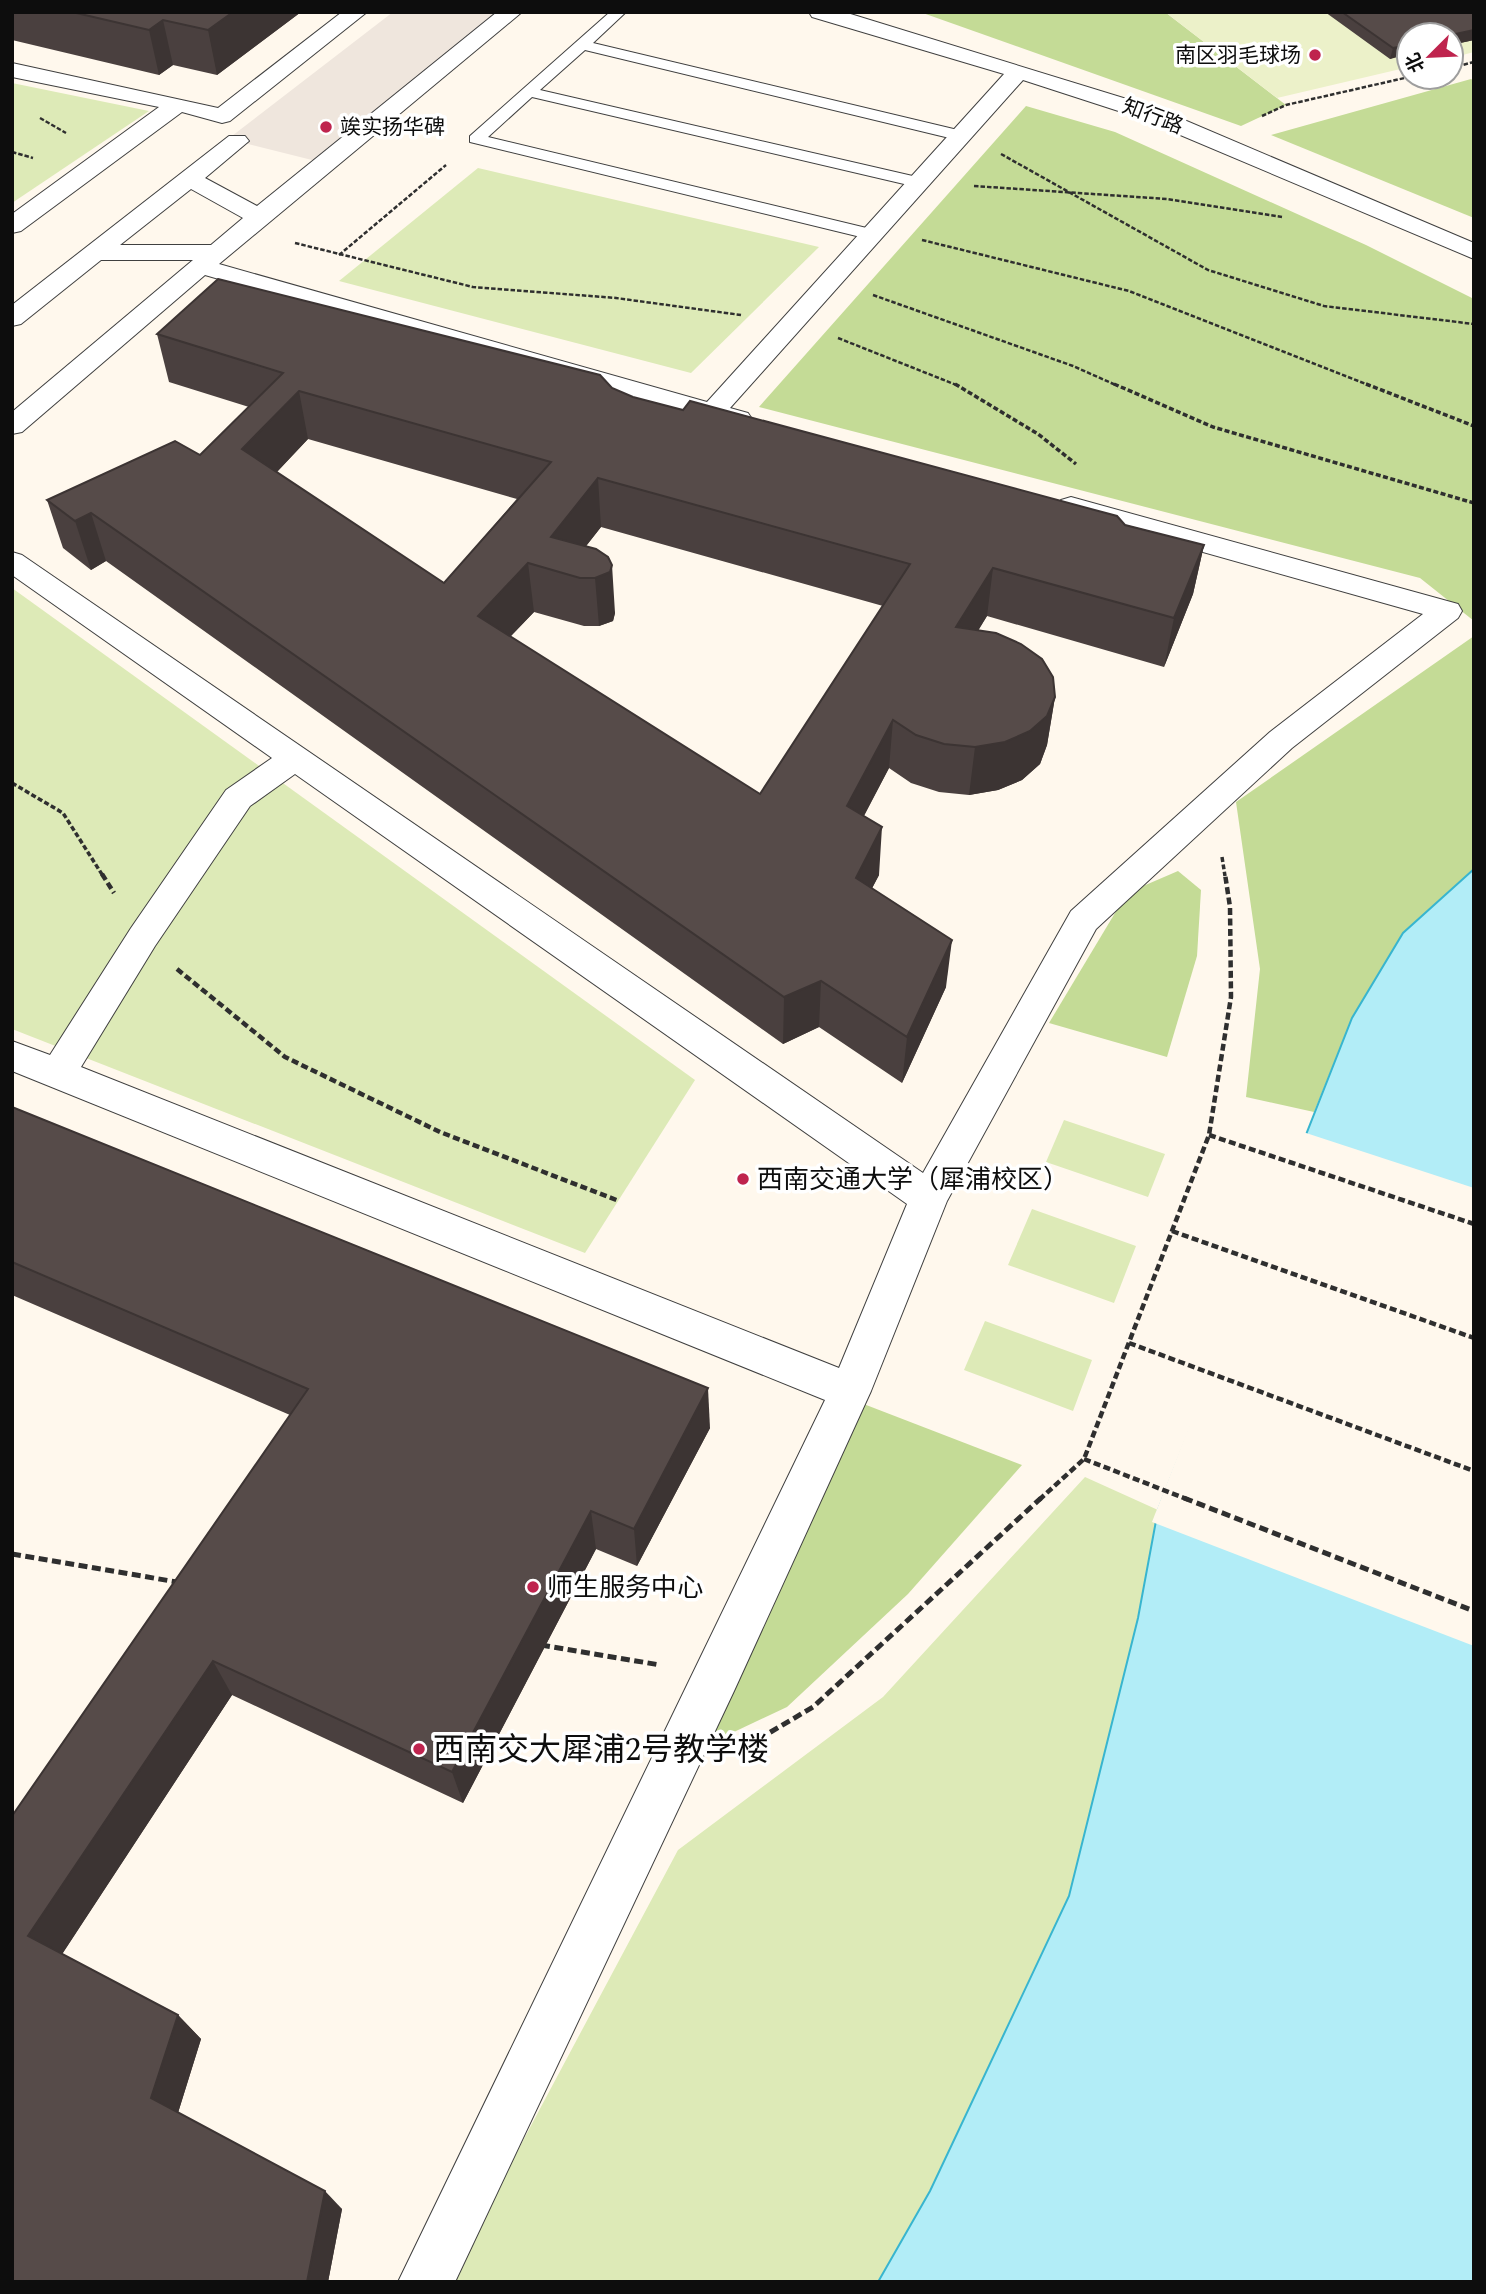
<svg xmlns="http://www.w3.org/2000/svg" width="1486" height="2294" viewBox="0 0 1486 2294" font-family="Spectral,'Noto Sans SC',serif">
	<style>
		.green { fill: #ddeab7 }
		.forest { fill: #c4db96 }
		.pitch { fill: #ecf1c9 }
		.plaza { fill: #efe6dd }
		.water { fill: #b2edf7; stroke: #38b5cf; stroke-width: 2 }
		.pier { fill: #fff8ed }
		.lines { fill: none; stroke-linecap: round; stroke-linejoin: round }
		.lane-casing { stroke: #404040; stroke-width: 2 }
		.street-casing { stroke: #404040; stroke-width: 2 }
		.path-far3 { stroke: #2f2f2f; stroke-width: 2.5; stroke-dasharray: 4.5 2; stroke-linecap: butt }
		.path-far2 { stroke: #2f2f2f; stroke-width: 3.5; stroke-dasharray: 5 2.5; stroke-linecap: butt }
		.path-far1 { stroke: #2f2f2f; stroke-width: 4.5; stroke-dasharray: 7 3.5; stroke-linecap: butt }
		.path { stroke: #2f2f2f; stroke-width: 5; stroke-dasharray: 9 4.5; stroke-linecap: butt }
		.lane { fill: #fff; fill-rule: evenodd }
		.street { fill: #fff; fill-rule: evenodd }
		.wall { fill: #4a403f; fill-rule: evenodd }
		.shaded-wall { fill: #3c3433 }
		.building { fill: #564b49; stroke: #3c3433; stroke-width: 2; fill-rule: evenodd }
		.poi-dot { fill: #bf244e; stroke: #fff; stroke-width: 2.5 }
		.labels { text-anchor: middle; stroke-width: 7; stroke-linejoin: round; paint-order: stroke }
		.far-poi-label { font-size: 21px; fill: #0d0d0d; stroke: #fff; text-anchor: end }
		.far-street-label { font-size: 21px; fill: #0d0d0d; stroke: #fff }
		.poi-label { font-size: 26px; fill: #0d0d0d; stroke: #fff; text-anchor: start }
		.near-poi-label { font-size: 32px; fill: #0d0d0d; stroke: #fff; text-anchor: start }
	</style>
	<rect width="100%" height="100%" fill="#fff8ed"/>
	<!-- green -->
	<g class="green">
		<path d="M12 83 149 111 12 203Z"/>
		<path d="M478 168 819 247 691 373 339 281Z"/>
		<path d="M12 588 695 1080 585 1253 12 1029Z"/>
		<path d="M1064 1120 1165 1154 1148 1197 1046 1162Z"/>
		<path d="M1032 1209 1136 1246 1114 1303 1008 1265Z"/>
		<path d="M985 1321 1092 1360 1073 1411 964 1370Z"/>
		<path d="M1085 1477 1158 1510 1138 1618 1069 1896 930 2191 878 2282H452L502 2180 678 1850 883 1697Z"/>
	</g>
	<!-- forest -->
	<g class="forest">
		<path d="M920 12H1165L1286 105 1241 126Z"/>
		<path d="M1471 79 1474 81V218L1271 135Z"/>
		<path d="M1026 106 1115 132 1366 245 1474 299V621L1420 578 759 407Z"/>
		<path d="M1474 636V869L1403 933 1352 1018 1314 1112 1246 1097 1260 969 1236 802Z"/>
		<path d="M1178 871 1201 890 1197 956 1167 1057 1049 1023 1127 893Z"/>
		<path d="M861 1403 1022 1465 908 1594 787 1707 698 1749Z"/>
	</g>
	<!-- pitch -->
	<path class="pitch" d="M1165 12H1474V52L1451 58V35H1409V67L1277 98Z"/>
	<!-- plaza -->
	<path class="plaza" d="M393 12H513L328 164 228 139Z"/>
	<!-- water -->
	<path class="water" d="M1474 869V2282H878L930 2191 1069 1896 1138 1618 1158 1510 1352 1018 1403 933Z"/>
	<!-- pier -->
	<path class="pier" d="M1303 1132 1474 1188V1646L1152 1522Z"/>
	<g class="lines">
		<!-- lane casing -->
		<g class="lane-casing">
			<path id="lane" d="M610 12H626L593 43 962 131 970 136 962 141 585 50 540 90 917 177 925 182 917 187 532 97 488 137 879 231 881 235 873 240 470 142V136Z"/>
		</g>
		<!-- street casing -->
		<g class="street-casing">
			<g id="street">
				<path d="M342 12H367L230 121 222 123 182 112 21 231 12 233V214L159 107 12 77V63L218 108Z"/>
				<path d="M497 12H522L219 264 707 402 1004 74 812 17 809 12H844L1156 108 1474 243V259L1140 118 1023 80 730 408 748 413 752 419 748 425 738 427 702 418 205 275 22 432 12 434V412L193 260H101L21 324 12 326V305L229 136H245L249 141 205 178 257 206ZM191 189 243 218 211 245H120Z"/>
				<path d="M1071 497 1458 604 1462 611 1458 618 1292 748 1096 929 947 1201 871 1391 734 1691 455 2282H398L825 1400 12 1071V1041L50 1055 131 928 226 790 272 758 12 575V552L22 555 923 1173 1071 911 1270 732 1423 614 1061 512 1057 506 1061 500ZM295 774 907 1204 839 1368 81 1067 155 946 250 806Z"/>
			</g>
		</g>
		<!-- path-far3 -->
		<g class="path-far3">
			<path d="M1451 68 1474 62"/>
			<path d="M1262 116 1286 105 1409 77"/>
			<path d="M40 118 66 133"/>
			<path d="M12 152 33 158"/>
			<path d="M1001 154 1208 270 1324 306 1474 324"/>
			<path d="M974 186 1167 199 1282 217"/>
			<path d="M922 240 1129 291 1371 386"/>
			<path d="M295 243 473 287 616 298 741 315"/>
			<path d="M339 255 446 165"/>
			<path d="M873 295 1073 366 1118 386"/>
			<path d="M838 338 959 386"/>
		</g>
		<!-- path-far2 -->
		<g class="path-far2">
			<path d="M955 384 1038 434 1076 464"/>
			<path d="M1114 384 1213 427 1474 503"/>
			<path d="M1366 384 1474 426"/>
			<path d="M12 783 63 813 103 876"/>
			<path d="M1222 857 1225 876"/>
		</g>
		<!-- path-far1 -->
		<g class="path-far1">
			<path d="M102 874 114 893"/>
			<path d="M177 969 285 1057 440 1132 619 1201"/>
			<path d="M1209 1135 1474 1224"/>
			<path d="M1172 1231 1474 1338"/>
			<path d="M1129 1343 1474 1471"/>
			<path d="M1084 1459 1189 1500"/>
			<path d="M1039 1500 1084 1459 1209 1135 1231 997 1230 907 1225 874"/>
		</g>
		<!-- path -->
		<g class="path">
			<path d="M1184 1498 1474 1611"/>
			<path d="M12 1554 177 1582"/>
			<path d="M541 1645 660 1665"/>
			<path d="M747 1746 813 1707 1041 1498"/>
		</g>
		<!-- lane -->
		<use href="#lane" class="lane"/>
		<!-- street -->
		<use href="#street" class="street"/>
	</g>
	<!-- wall -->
	<g class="wall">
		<path d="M12 12H301L217 75 173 65 159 75 12 40Z"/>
		<path d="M1325 12H1474V40L1451 45V35L1390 59Z"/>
		<path d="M157 334 612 388 633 397 1204 545 1193 594 1164 667 987 616 978 630 1055 697 1047 745 1040 764 1022 780 998 790 969 795 939 792 911 783 889 768 864 816 879 875 872 888 946 987 902 1083 819 1027 783 1044 106 561 91 570 63 548 47 500 200 455 249 407 169 382ZM308 439 517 499 444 583 277 472ZM601 527 883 606 760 794 510 637 534 612 584 626H599L613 621 615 613 586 546Z"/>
		<path d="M12 1107 710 1428 637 1566 596 1549 463 1803 232 1695 62 1954 178 2015 201 2039 178 2113 342 2209 328 2282H12V1816L290 1415 12 1295Z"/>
	</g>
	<!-- shaded-wall -->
	<g class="shaded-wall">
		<path d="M233 12H301L217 75 208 30Z"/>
		<path d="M163 20 173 65 159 75 149 30Z"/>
		<path d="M1474 30V40L1451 45V35Z"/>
		<path d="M1409 45V54L1390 59 1393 48Z"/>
		<path d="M299 391 308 439 253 497 242 449Z"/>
		<path d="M598 478 601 527 565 573 551 537Z"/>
		<path d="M91 513 106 561 91 570 75 521Z"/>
		<path d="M1204 545 1193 594 1164 667 1174 618Z"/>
		<path d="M528 563 534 612 484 664 478 616Z"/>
		<path d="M612 565 615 613 613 621 599 626 595 578Z"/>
		<path d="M993 568 987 616 951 676 956 627Z"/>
		<path d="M1055 697 1047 745 1040 764 1022 780 998 790 969 795 975 747Z"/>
		<path d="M893 720 889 768 844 853 847 806Z"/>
		<path d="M882 827 879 875 853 925 856 878Z"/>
		<path d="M952 940 946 987 902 1083 907 1037Z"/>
		<path d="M821 981 819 1027 783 1044 784 997Z"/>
		<path d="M708 1388 710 1428 637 1566 634 1529Z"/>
		<path d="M591 1511 596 1549 463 1803 452 1772Z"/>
		<path d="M213 1661 232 1695 57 1962 28 1936Z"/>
		<path d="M178 2015 201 2039 176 2119 151 2098Z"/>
		<path d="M325 2191 342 2209 328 2282H307Z"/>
	</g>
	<!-- building -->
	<g class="building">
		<path d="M72 12H233L208 30 163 20 149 30Z"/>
		<path d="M1342 12H1474V30L1451 35H1409V45L1393 48Z"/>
		<path d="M218 279 600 375 612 388 633 397 683 410 690 401 1117 516 1125 525 1204 545 1174 618 993 568 956 627 996 633 1021 644 1042 659 1053 677 1055 697 1047 716 1030 731 1005 742 975 747 944 744 916 735 893 720 847 806 882 827 856 878 952 940 907 1037 821 981 784 997 91 513 75 521 47 500 175 441 200 455 283 373 157 334ZM299 391 551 462 444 583 242 449ZM598 478 910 564 760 794 478 616 528 563 580 578H595L610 572 612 565 608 557 596 549 551 537Z"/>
		<path d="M12 1107 708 1388 634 1529 591 1511 452 1772 213 1661 28 1936 178 2015 151 2098 325 2191 307 2282H12V1816L308 1389 12 1262Z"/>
	</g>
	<!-- markers -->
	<g class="poi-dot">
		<circle cx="1315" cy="55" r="7"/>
		<circle cx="326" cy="127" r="7"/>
		<circle cx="743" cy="1179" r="7"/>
		<circle cx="533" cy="1587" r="7"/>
		<circle cx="419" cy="1749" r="7"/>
	</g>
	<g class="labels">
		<!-- far-poi labels -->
		<g class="far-poi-label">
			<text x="1301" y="62">南区羽毛球场</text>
			<text x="340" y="134" text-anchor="start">竢实扬华碑</text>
		</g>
		<!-- far-street labels -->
		<g class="far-street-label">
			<text transform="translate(1153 116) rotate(21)" y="7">知行路</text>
		</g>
		<!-- poi labels -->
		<g class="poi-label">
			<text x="757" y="1188">西南交通大学（犀浦校区）</text>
			<text x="547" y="1596">师生服务中心</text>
		</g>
		<!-- near-poi labels -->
		<g class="near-poi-label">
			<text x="433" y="1760">西南交大犀浦2号教学楼</text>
		</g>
	</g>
	<!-- border -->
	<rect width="1486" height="2294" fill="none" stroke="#0d0d0d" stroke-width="28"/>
	<!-- north arrow -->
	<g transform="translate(1430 56) rotate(246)"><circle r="33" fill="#ffffff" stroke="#9e9e9e" stroke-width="2"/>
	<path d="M0-5L12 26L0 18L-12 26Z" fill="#bf244e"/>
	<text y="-10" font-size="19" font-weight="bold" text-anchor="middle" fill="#0d0d0d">北</text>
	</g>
</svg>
